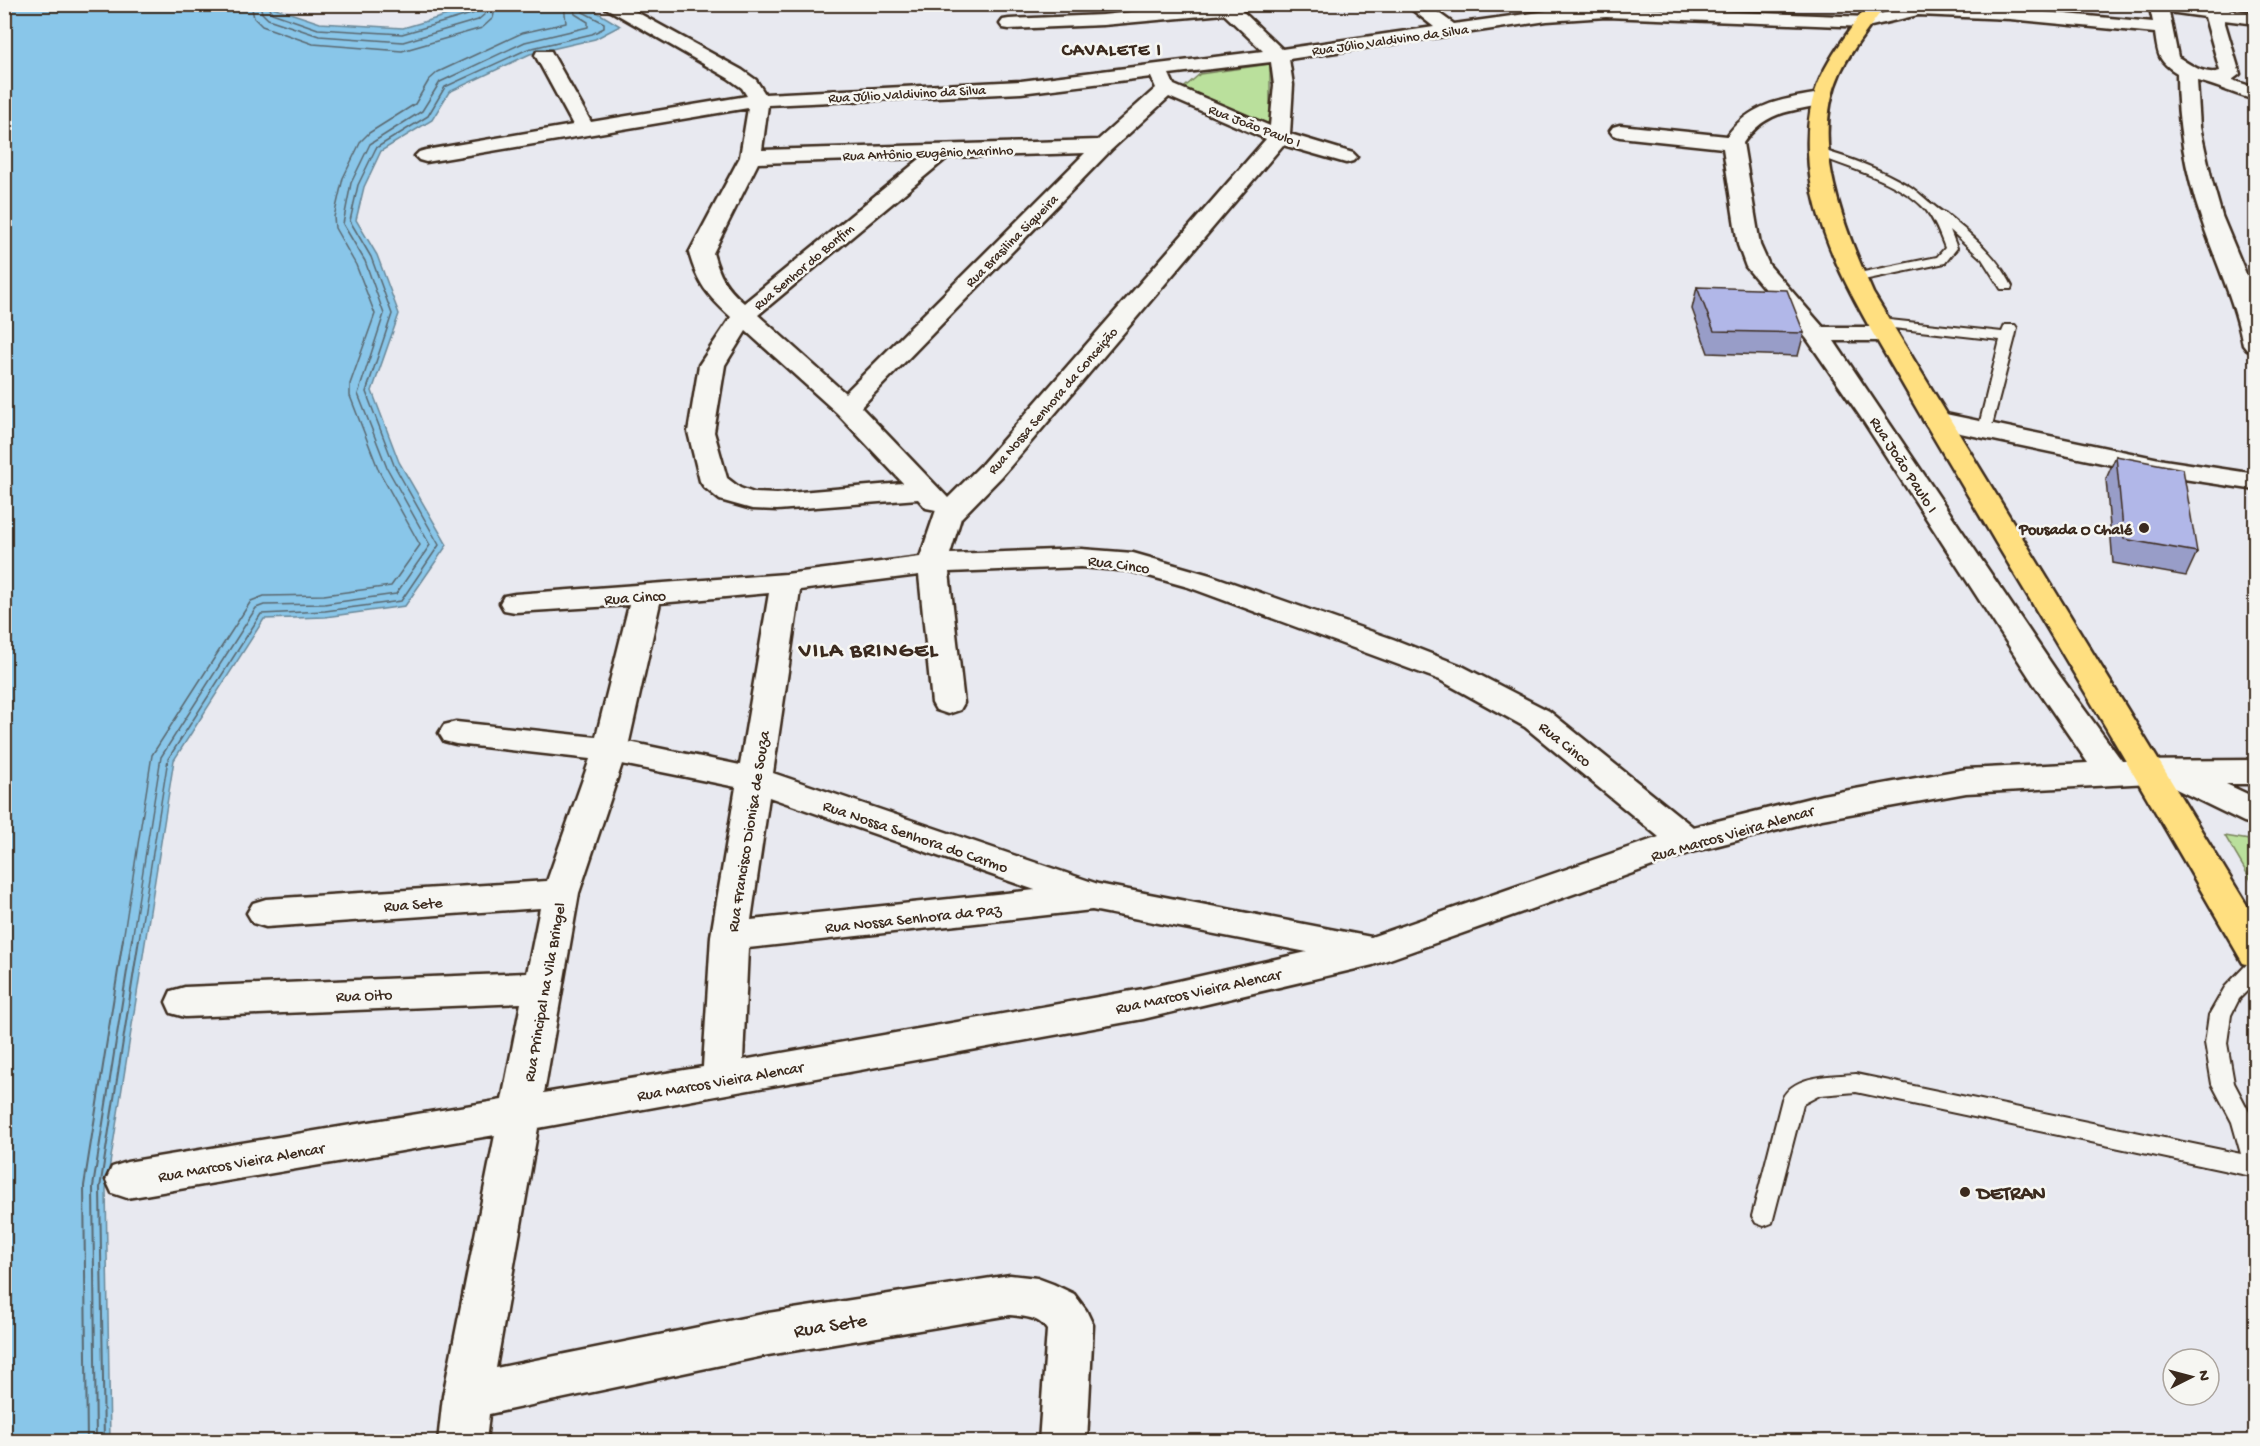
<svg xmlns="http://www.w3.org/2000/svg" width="2260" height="1446" viewBox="0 0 2260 1446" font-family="'Gochi Hand',sans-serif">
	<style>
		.green { fill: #bae09c; stroke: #7a855d; stroke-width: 1.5 }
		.water { fill: #89c6e9; stroke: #6a8898; stroke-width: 1.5 }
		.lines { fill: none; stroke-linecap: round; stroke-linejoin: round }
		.shore-far1 { stroke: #5a686f; stroke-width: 1.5 }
		.shore { stroke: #5a686f; stroke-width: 2 }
		.lane-casing { stroke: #3b2a1e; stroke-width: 4 }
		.street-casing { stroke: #3b2a1e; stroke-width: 5 }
		.highway-casing { stroke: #3b2a1e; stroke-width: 5 }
		.lane { fill: #f6f6f2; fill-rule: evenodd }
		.street { fill: #f6f6f2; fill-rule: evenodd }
		.highway { fill: #ffdf80; fill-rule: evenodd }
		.wall { fill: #989dc8; stroke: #3b2a1e; stroke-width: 1.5 }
		.building { fill: #b1b7e8; stroke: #3b2a1e; stroke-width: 1.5 }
		.poi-dot { fill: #3b2a1e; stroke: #f6f6f2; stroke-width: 2 }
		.labels { text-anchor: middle; stroke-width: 5; stroke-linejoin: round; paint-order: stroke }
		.far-street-label { font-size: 14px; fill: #3b2a1e; stroke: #f6f6f2 }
		.street-label { font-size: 16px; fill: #3b2a1e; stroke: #f6f6f2 }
		.poi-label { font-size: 16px; font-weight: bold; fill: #3b2a1e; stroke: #f6f6f2; text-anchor: end }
		.far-district-label { font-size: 18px; font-weight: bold; letter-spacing: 1.5px; fill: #3b2a1e; stroke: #f6f6f2 }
		.near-poi-label { font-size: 20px; font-weight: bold; fill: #3b2a1e; stroke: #f6f6f2; text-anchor: start }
		.near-street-label { font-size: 20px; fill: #3b2a1e; stroke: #f6f6f2 }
		.district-label { font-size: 22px; font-weight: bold; letter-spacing: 1.5px; fill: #3b2a1e; stroke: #f6f6f2 }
	</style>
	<rect width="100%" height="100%" fill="#e8e9f0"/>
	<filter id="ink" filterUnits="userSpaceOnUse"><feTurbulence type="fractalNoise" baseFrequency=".0167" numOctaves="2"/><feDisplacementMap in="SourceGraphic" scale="12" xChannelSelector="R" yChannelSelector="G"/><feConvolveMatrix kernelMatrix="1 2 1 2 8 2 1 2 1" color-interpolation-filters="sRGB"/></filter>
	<g filter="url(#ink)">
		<!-- green -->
		<g class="green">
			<path d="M1270 64V130L1180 91 1200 74Z"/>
			<path d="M2225 836 2255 841V887Z"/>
		</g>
		<!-- water -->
		<path class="water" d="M12 4 266 5 320 23 403 28 482 5 577 4 592 9 620 26 595 39 530 54 449 92 432 120 381 151 364 187 356 220 377 255 399 314 372 391 399 462 447 545 405 606 325 617 264 619 174 760 106 1189 110 1441 5 1442V6Z"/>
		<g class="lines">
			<!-- shore-far1 -->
			<g class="shore-far1">
				<path d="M251 4 254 18 262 26 313 44 402 51 482 28 493 18 496 4"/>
				<path d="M260 4 262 13 268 19 319 36 403 42 478 20 485 14 487 4"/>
				<path d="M268 4 272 13 318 29 402 34 475 13 479 10V4"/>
				<path d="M123 940 152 755 251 601 264 596 324 595 391 586 420 545 379 471 350 396V384L375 314 356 265 335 228 334 217 343 178 361 141 369 133 415 104 429 80 438 72 522 33 566 23 564 4"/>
				<path d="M132 940 161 757 256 608 264 605 324 604 396 594 430 545 387 468 358 394 384 314 365 261 343 224 351 183 370 144 422 111 440 82 525 42 588 27V22L575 14 573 4"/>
				<path d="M139 940 168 759 261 614 325 611 401 601 439 545 394 465 366 392 392 314 371 257 350 221 358 185 376 148 428 116 445 87 528 49 592 34 604 28V23L583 12 580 4"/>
			</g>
			<!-- shore -->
			<g class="shore">
				<path d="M87 1442 84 1186 123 939"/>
				<path d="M96 1442 93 1187 132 939"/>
				<path d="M104 1442 100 1188 139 939"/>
			</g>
			<!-- lane casing -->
			<g class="lane-casing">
				<g id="lane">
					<path d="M1818 149C1848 157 1882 170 1909 186 1919 192 1939 212 1945 213 1971 235 1997 255 2012 286L2011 289H2001L1982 259 1950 230 1957 248 1945 263 1854 282 1849 281 1848 278 1849 275 1937 257 1945 248C1940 235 1935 221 1926 210 1902 182 1848 168 1814 154V150Z"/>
					<path d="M1880 319 2002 332 2005 325H2015L2017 328 2015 337 1990 433 1985 434 1978 430 2000 340 1875 326 1873 323 1875 320Z"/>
					<path d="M2256 960V982L2239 999 2231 1015 2227 1043 2234 1083 2256 1125V1177L1856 1092 1820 1095 1803 1104 1772 1223 1764 1226 1756 1223 1752 1216 1782 1099C1794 1074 1832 1076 1856 1074L2241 1154 2232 1122 2212 1084 2205 1043 2209 1015 2225 987 2249 962Z"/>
				</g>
			</g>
			<!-- street casing -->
			<g class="street-casing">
				<g id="street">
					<path d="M599 4H622L742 70 756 80 765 94 1021 81 1263 51 1224 14 1103 25 1009 29 1003 28 1000 24 1003 20 1009 19 1103 15 1208 4H1235L1282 49 1434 27 1405 4H1426L1454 24 1547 11 1606 7 1867 17 1918 5 2010 9 2153 22 2149 4H2219L2220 8 2256 13V24L2224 20 2240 74 2232 80 2256 88V100C2235 95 2217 85 2197 81L2200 127 2212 181 2222 216 2256 298V352L2247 350 2243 345C2235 301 2215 261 2201 218 2185 172 2177 122 2177 73 2158 61 2158 55 2155 33L2010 19 1918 15 1867 27 1606 17 1547 21 1289 59 1293 85 1290 134 1353 153 1357 157 1353 161 1346 163 1283 145 1002 476 961 518 950 554 1081 549 1133 553 1210 575 1393 639 1462 666 1549 711 1693 827 1822 795 1966 769 2088 763 2035 686 1860 416 1807 339 1746 267 1738 245 1723 148 1620 137 1613 135 1610 131 1613 127 1620 125 1727 136C1750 103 1784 99 1821 93L1828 95 1831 99 1828 103C1792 112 1767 109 1743 143L1760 245 1769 265 1823 327H1885L1894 329 1897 334 1894 339 1885 341H1834L2057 672 2122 761 2256 760V784H2226L2256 798V825L2244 822 2168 785 2150 783 1966 793 1822 819 1695 851 1373 965 1143 1019 538 1128 496 1368 768 1313 1010 1275 1037 1278 1053 1284 1074 1294 1086 1310 1093 1325 1087 1442H1039L1047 1330C1038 1316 1025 1317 1010 1315L768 1355 489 1414 486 1442H438L443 1396 495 1135 127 1198 112 1193 106 1180 112 1167 127 1162 502 1100 521 1003 185 1017 171 1013 166 1002 171 991 185 987 527 973 540 908 266 927 253 923 247 913 253 903 266 899 547 881 590 759 456 744 444 741 439 733 444 725 456 722 596 737 629 605 515 612 504 610 500 603 504 596 515 594 786 574 920 557 936 510 926 508 918 499 777 510 752 509 720 500 704 487 700 481 688 432 699 365 731 317C707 295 698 284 689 253L740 157 748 108 426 162 419 160 415 156 419 152 426 150 573 125 535 55 537 51H551L553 55 591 122 747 96 742 88 728 78ZM2169 12 2205 17 2220 71C2205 76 2191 65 2178 57ZM1271 62 1274 85 1270 126 1174 85 1169 74ZM1151 77 1156 88 1098 140 762 150 768 105 1021 93ZM1169 97 1266 139 982 464 948 498 861 407 1111 150ZM1085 153 845 393 758 315 948 157ZM921 158 744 303C725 286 720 277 713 253L758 163ZM746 331 837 413 903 483 777 494 754 493 740 488 727 478 714 432 725 365ZM1081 567 1131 571 1188 587 1440 680 1525 727 1659 837 1371 937 1098 884 773 773 800 590 919 575 932 703 936 710 948 714 960 710 964 703 949 572ZM769 593 740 765 629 742 660 603ZM622 764 736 787 711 936 703 1067 544 1093 579 893ZM769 797 1035 890 751 920ZM1092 910 1307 952 1143 989 743 1060 748 948Z"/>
					<path d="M1936 412 2164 460 2256 474V490L2164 476 1927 426 1923 420 1927 414Z"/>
				</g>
			</g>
			<!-- highway casing -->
			<g class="highway-casing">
				<path id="highway" d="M1868 4H1886C1871 27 1851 49 1840 73 1808 142 1845 229 1873 293L2256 920V967L2243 963C2162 822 2080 682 1996 543 1964 488 1931 434 1899 378 1860 311 1810 232 1808 152 1805 84 1831 58 1868 4Z"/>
			</g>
			<!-- lane -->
			<use href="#lane" class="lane"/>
			<!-- street -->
			<use href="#street" class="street"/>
			<!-- highway -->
			<use href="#highway" class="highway"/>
		</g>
		<!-- wall -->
		<g class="wall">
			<path d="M1697 287 1804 333 1798 356 1708 353 1692 309Z"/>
			<path d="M2116 456 2197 552 2186 576 2113 563 2106 479Z"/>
		</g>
		<!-- building -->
		<g class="building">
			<path d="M1697 287 1787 290 1804 333 1714 331Z"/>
			<path d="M2116 456 2183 469 2197 552 2124 539Z"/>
		</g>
	</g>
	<!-- markers -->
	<g class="poi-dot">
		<circle cx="2144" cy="528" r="6"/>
		<circle cx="1965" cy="1192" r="6"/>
	</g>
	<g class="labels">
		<!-- far-street labels -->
		<g class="far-street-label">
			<text transform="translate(1390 39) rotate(-8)" y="5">Rua Júlio Valdivino da Silva</text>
			<text transform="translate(907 93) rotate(-3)" y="5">Rua Júlio Valdivino da Silva</text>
			<text transform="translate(1255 125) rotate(21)" y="5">Rua João Paulo I</text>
			<text transform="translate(928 152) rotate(-2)" y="5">Rua Antônio Eugênio Marinho</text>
			<text transform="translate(1011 240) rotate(-45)" y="5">Rua Brasilina Siqueira</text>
			<text transform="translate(803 266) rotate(-40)" y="5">Rua Senhor do Bonfim</text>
			<text transform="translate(1052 400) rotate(-49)" y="5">Rua Nossa Senhora da Conceição</text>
		</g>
		<!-- street labels -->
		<g class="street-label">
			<text transform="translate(1905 464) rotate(57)" y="6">Rua João Paulo I</text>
			<text transform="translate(1119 563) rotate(8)" y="6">Rua Cinco</text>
			<text transform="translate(635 596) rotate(-4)" y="6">Rua Cinco</text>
			<text transform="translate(1566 743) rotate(39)" y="6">Rua Cinco</text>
			<text transform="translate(747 831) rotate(-81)" y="6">Rua Francisco Dionisa de Souza</text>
			<text transform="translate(1732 832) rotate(-16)" y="6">Rua Marcos Vieira Alencar</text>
			<text transform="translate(916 835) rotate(19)" y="6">Rua Nossa Senhora do Carmo</text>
			<text transform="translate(413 903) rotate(-4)" y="6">Rua Sete</text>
			<text transform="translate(913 917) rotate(-6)" y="6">Rua Nossa Senhora da Paz</text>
			<text transform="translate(1198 990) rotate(-12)" y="6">Rua Marcos Vieira Alencar</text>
			<text transform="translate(543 992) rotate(-80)" y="6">Rua Principal na Vila Bringel</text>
			<text transform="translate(364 994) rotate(-2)" y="6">Rua Oito</text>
			<text transform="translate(720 1080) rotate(-10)" y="6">Rua Marcos Vieira Alencar</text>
			<text transform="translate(241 1161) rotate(-10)" y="6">Rua Marcos Vieira Alencar</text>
		</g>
		<!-- poi labels -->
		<g class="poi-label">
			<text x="2132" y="534">Pousada O Chalé</text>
		</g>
		<!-- far-district labels -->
		<g class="far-district-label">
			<text x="1112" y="55">CAVALETE I</text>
		</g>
		<!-- near-poi labels -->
		<g class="near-poi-label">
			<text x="1977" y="1199">DETRAN</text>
		</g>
		<!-- near-street labels -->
		<g class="near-street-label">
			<text transform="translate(830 1324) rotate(-9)" y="7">Rua Sete</text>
		</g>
		<!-- district labels -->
		<g class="district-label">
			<text x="869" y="656">VILA BRINGEL</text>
		</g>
	</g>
	<!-- margin -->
	<rect width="2260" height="1446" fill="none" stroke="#f6f6f2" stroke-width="24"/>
	<rect x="12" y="12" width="2236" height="1422" fill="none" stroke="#3b2a1e" stroke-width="2" filter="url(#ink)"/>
	<!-- north arrow -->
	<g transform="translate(2191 1377) rotate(84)"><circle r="28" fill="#f6f6f2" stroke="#aba49d" stroke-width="1.5"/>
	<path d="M0-4.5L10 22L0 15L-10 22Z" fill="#3b2a1e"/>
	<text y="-9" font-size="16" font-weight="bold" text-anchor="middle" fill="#3b2a1e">N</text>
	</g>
</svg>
